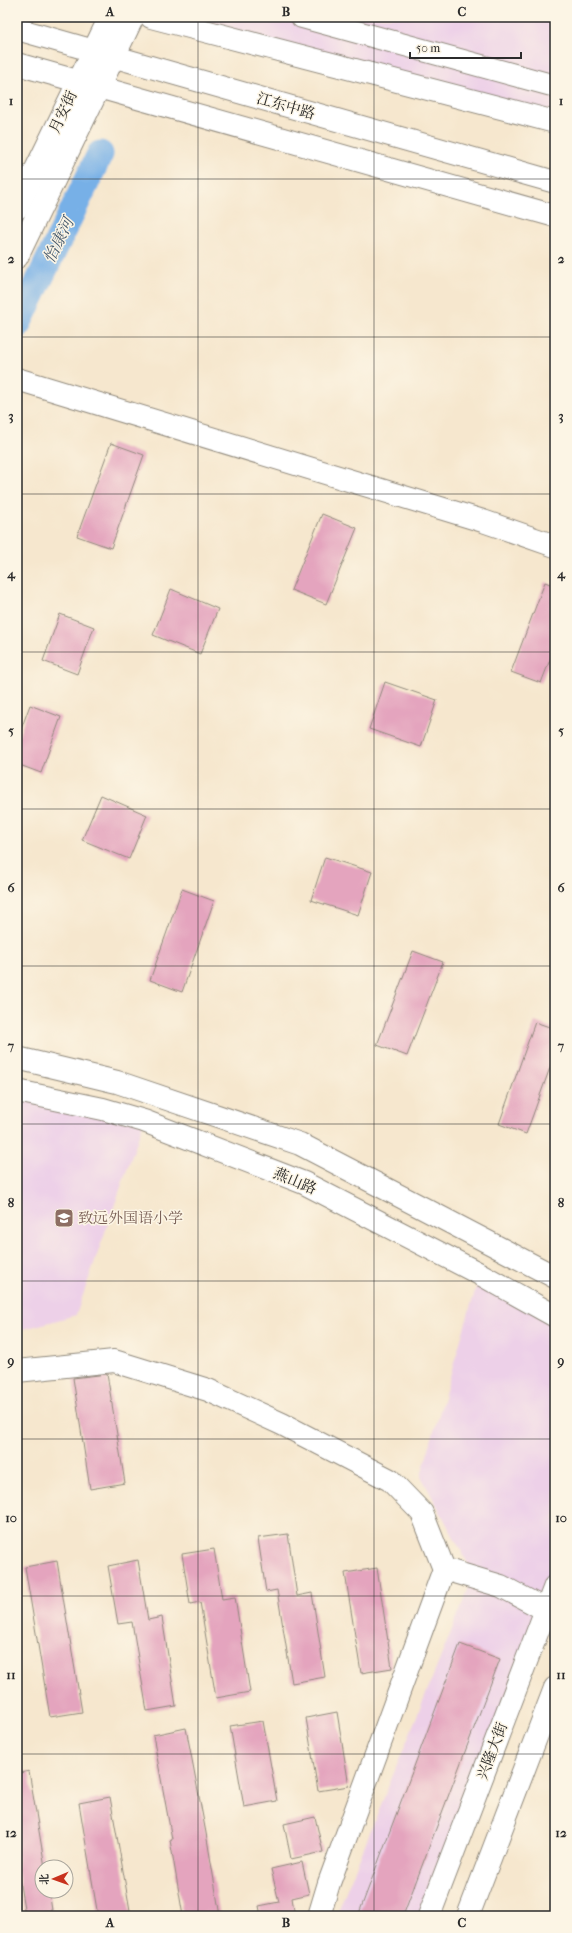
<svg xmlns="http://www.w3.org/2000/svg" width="572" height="1933" viewBox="0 0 572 1933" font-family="'IM FELL French Canon','Noto Serif SC',serif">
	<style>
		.built { fill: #edd0e8 }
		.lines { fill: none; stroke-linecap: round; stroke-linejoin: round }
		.river { stroke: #77b0e7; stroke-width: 27 }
		.building { fill: #e4a4be }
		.minor-casing { stroke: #90897c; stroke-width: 24 }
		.major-casing { stroke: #90897c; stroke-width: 24 }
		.minor { stroke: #fff; stroke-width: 22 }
		.major { stroke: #fff; stroke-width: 22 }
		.grid { fill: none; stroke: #2b2b2b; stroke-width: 1; stroke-opacity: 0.55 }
		.labels { text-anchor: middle; stroke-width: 3; stroke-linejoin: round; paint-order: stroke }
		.street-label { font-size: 15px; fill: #2b2b2b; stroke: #fcf5e5 }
		.education-label { font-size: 15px; fill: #785e54; stroke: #fcf5e5; text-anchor: start }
		.water-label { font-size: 16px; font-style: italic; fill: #465a6d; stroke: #fcf5e5 }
		.neatline { fill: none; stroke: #2b2b2b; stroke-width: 1.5 }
		.grid-label { font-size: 13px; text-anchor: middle; font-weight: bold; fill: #2b2b2b }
	</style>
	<rect width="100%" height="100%" fill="#fcf5e5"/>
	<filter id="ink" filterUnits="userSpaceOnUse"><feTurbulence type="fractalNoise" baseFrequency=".025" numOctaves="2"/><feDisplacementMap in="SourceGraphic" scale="8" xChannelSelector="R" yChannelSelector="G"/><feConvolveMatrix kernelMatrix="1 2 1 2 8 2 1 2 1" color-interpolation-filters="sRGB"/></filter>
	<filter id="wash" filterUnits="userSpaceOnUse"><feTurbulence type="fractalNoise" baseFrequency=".012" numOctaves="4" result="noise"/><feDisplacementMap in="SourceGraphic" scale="16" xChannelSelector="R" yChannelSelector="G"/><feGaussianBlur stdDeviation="0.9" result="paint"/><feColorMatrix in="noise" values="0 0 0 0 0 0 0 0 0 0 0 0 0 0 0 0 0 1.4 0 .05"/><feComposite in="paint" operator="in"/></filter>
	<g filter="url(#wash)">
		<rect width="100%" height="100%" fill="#f6e7ce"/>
		<!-- built -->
		<g class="built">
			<path d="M151 17H555V122Z"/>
			<path d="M17 1091 144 1121 76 1315 17 1331Z"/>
			<path d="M480 1274 555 1316V1586L429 1916H336L474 1575 421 1476Z"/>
		</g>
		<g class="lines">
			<!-- river -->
			<path class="river" d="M17 326 100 154"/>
		</g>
		<g id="blocks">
			<!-- building -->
			<g class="building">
				<path d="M111 443 144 455 111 548 77 536Z"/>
				<path d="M322 514 357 528 326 604 291 590Z"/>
				<path d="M545 582 555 586V647L541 683 511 672Z"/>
				<path d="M171 589 218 609 200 654 153 635Z"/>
				<path d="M60 614 94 627 77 674 43 661Z"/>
				<path d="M385 682 437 700 421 747 369 729Z"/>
				<path d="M30 705 61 717 41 773 17 764V740Z"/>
				<path d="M101 795 147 815 129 859 82 840Z"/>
				<path d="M325 857 372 872 358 915 311 900Z"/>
				<path d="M182 889 214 901 182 992 150 980Z"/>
				<path d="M413 951 443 962 407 1056 377 1045Z"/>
				<path d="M535 1022 555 1029V1054L526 1134 499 1124Z"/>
				<path d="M107 1374 125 1483 90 1489 73 1378Z"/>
				<path d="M288 1534 297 1596 312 1593 325 1677 292 1683 277 1590 266 1592 258 1538Z"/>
				<path d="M214 1549 222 1599 235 1597 250 1692 216 1698 200 1602 190 1604 182 1554Z"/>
				<path d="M138 1560 148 1620 162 1617 176 1706 147 1711 132 1622 118 1624 108 1566Z"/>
				<path d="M57 1561 82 1712 50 1717 25 1567Z"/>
				<path d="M377 1568 392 1668 361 1673 345 1573Z"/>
				<path d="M460 1644 500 1659 403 1916H358Z"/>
				<path d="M337 1712 349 1786 318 1791 306 1718Z"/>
				<path d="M263 1721 277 1801 244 1807 230 1726Z"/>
				<path d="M186 1728 206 1833 220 1916H183L170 1840 172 1839 153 1735Z"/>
				<path d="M29 1771 45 1867H42V1891H49L52 1910 25 1914 17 1868V1774Z"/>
				<path d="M110 1797 131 1916H98L79 1803Z"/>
				<path d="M315 1817 323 1852 291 1859 284 1824Z"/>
				<path d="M302 1862 309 1894 292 1898 295 1916H261L259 1906 279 1902 271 1869Z"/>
			</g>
		</g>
	</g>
	<g filter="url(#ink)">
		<use href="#blocks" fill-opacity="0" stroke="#90897c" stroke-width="1"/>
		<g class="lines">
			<!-- minor casing -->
			<g class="minor-casing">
				<g id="minor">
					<path d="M302 17 555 86"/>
					<path d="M17 64 555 216"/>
					<path d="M17 208 110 17"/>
					<path d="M17 257 133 17"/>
					<path d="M17 379 483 521 555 546"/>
					<path d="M17 1058 117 1082 300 1144 555 1277"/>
					<path d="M17 1091 103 1109 144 1121 304 1183 480 1274 555 1316"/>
					<path d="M17 1371 114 1361 208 1390 282 1424 390 1480 422 1513 444 1569 329 1883 319 1916"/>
					<path d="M444 1569 501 1586 546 1610 555 1613"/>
				</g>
			</g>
			<!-- major casing -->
			<g class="major-casing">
				<g id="major">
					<path d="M151 17 555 122"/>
					<path d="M17 29 555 182"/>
					<path d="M429 1916 555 1586"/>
					<path d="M468 1916 555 1688"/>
				</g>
			</g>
			<!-- minor -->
			<use href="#minor" class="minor"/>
			<!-- major -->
			<use href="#major" class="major"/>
		</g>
	</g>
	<!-- grid -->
	<path class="grid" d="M198 17V1916M374 17V1916M17 179H555M17 337H555M17 494H555M17 652H555M17 809H555M17 966H555M17 1124H555M17 1281H555M17 1439H555M17 1596H555M17 1754H555"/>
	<!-- icons -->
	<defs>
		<g id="school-square" transform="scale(1)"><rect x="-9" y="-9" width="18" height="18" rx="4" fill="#8d6e63" stroke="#fcf5e5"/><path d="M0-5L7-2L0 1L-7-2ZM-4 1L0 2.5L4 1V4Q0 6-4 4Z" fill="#fff"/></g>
	</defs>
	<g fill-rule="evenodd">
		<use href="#school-square" x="64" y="1218"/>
	</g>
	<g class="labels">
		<!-- street labels -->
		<g class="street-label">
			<text transform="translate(286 106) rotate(16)" y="5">江东中路</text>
			<text transform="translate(63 112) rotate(-65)" y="5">月安街</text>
			<text transform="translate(295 1181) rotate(23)" y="5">燕山路</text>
			<text transform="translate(492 1751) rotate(-69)" y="5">兴隆大街</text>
		</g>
		<!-- education labels -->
		<g class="education-label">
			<text x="78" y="1223">致远外国语小学</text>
		</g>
		<!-- water labels -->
		<g class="water-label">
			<text transform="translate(58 240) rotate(-64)" y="6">怡康河</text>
		</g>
	</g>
	<!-- margin -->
	<rect width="572" height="1933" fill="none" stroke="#fcf5e5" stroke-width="44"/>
	<!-- north arrow -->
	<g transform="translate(54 1879) rotate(268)"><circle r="19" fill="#fcf5e5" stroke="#a8a49b"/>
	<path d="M0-3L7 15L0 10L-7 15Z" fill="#c8321e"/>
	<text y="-6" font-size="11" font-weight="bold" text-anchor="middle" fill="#2b2b2b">北</text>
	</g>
	<!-- scale -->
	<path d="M410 52v6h111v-6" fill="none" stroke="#2b2b2b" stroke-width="2"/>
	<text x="416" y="52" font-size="12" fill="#2b2b2b" stroke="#fcf5e5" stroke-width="3" paint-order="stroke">50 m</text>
	<rect x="22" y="22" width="528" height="1889" class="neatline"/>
	<g class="grid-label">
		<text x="110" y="16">A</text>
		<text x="286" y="16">B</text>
		<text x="462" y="16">C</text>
		<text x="11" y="105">1</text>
		<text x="561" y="105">1</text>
		<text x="11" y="263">2</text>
		<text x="561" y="263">2</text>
		<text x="11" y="420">3</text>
		<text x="561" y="420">3</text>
		<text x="11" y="578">4</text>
		<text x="561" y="578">4</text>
		<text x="11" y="735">5</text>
		<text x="561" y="735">5</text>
		<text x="11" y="892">6</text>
		<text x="561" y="892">6</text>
		<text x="11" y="1050">7</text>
		<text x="561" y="1050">7</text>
		<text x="11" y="1207">8</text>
		<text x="561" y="1207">8</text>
		<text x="11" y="1365">9</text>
		<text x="561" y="1365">9</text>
		<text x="11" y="1522">10</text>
		<text x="561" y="1522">10</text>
		<text x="11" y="1679">11</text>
		<text x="561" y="1679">11</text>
		<text x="11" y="1837">12</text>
		<text x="561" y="1837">12</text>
		<text x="110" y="1927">A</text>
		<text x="286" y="1927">B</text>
		<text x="462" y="1927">C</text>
	</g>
</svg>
